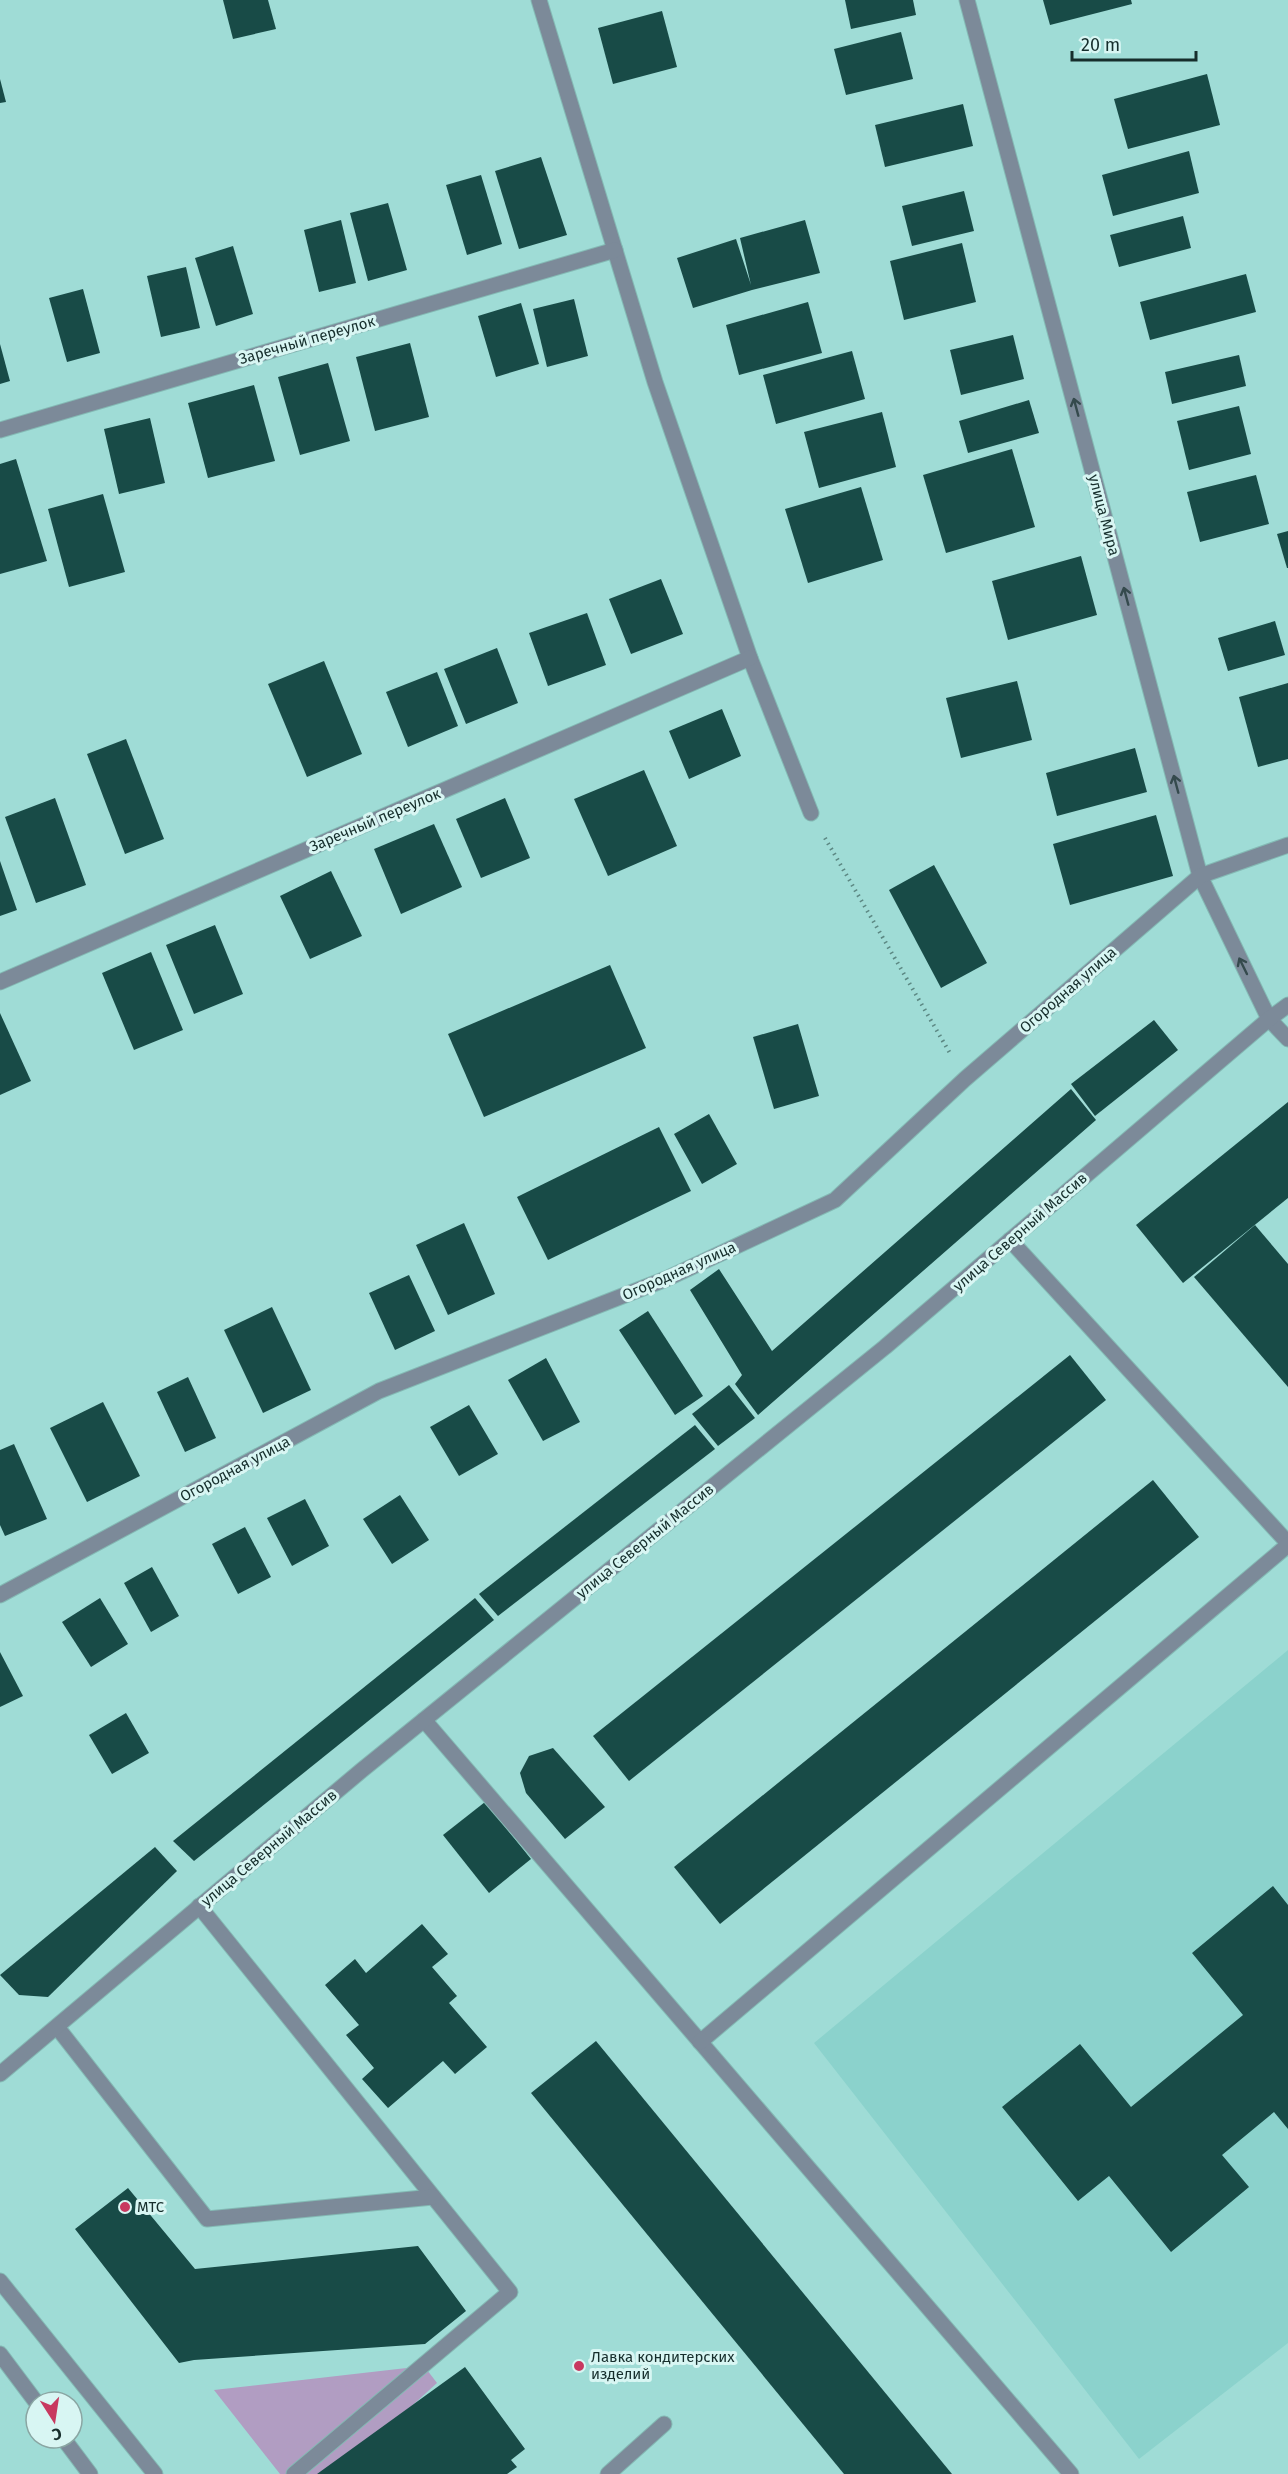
<svg xmlns="http://www.w3.org/2000/svg" width="1288" height="2474" viewBox="0 0 1288 2474" font-family="'Fira Sans',sans-serif">
	<style>
		.built { fill: #8bd2cc }
		.green { fill: #b19dc2 }
		.building { fill: #184b47 }
		.lines { fill: none; stroke-linecap: round; stroke-linejoin: round }
		.service-casing { stroke: #84b9b4; stroke-width: 17 }
		.minor-casing { stroke: #84b9b4; stroke-width: 17 }
		.tertiary-casing { stroke: #84b9b4; stroke-width: 17 }
		.path { stroke: #5c8883; stroke-width: 4; stroke-dasharray: 1.5 4.5; stroke-linecap: butt }
		.service { stroke: #7c8a99; stroke-width: 15 }
		.minor { stroke: #7c8a99; stroke-width: 15 }
		.tertiary { stroke: #7c8a99; stroke-width: 15 }
		.oneway { stroke: #354a4d }
		.poi-dot { fill: #c83960; stroke: #d8f6f3; stroke-width: 2 }
		.labels { text-anchor: middle; stroke-width: 6; stroke-linejoin: round; paint-order: stroke }
		.street-label { font-size: 15px; fill: #162e2c; stroke: #d8f6f3 }
		.poi-label { font-size: 15px; fill: #162e2c; stroke: #d8f6f3; text-anchor: start }
	</style>
	<rect width="100%" height="100%" fill="#9fdcd6"/>
	<!-- built -->
	<path class="built" d="M1288 1650V2343L1139 2459 814 2043Z"/>
	<!-- green -->
	<path class="green" d="M424 2366 437 2383 337 2474H280L214 2390Z"/>
	<!-- building -->
	<g class="building">
		<path d="M223 0H268L276 29 233 39Z"/>
		<path d="M845 0H913L916 15 851 29Z"/>
		<path d="M1043 0H1131L1132 4 1050 25Z"/>
		<path d="M662 11 677 67 613 84 598 28Z"/>
		<path d="M901 32 913 79 846 95 834 49Z"/>
		<path d="M1207 74 1220 125 1128 149 1114 99Z"/>
		<path d="M0 79 6 102 0 103Z"/>
		<path d="M963 104 973 146 885 167 875 125Z"/>
		<path d="M1189 151 1199 193 1113 216 1102 175Z"/>
		<path d="M541 157 567 235 519 249 495 171Z"/>
		<path d="M481 175 502 244 467 255 446 185Z"/>
		<path d="M964 191 974 231 912 246 902 206Z"/>
		<path d="M388 203 407 270 368 281 350 213Z"/>
		<path d="M1183 216 1191 248 1119 267 1110 235Z"/>
		<path d="M341 220 356 283 319 292 304 230Z"/>
		<path d="M805 220 820 273 752 290 693 308 677 258 736 239 751 285 740 238Z"/>
		<path d="M962 243 976 302 904 320 890 261Z"/>
		<path d="M233 246 253 314 216 326 195 258Z"/>
		<path d="M186 267 200 328 161 337 147 276Z"/>
		<path d="M1246 274 1256 312 1150 340 1140 302Z"/>
		<path d="M83 289 100 353 67 362 49 298Z"/>
		<path d="M574 299 588 356 547 367 533 309Z"/>
		<path d="M808 302 822 353 739 375 726 325Z"/>
		<path d="M521 303 539 364 496 377 478 316Z"/>
		<path d="M1013 335 1024 379 961 395 950 350Z"/>
		<path d="M410 343 429 417 375 431 356 357Z"/>
		<path d="M0 344 10 381 0 384Z"/>
		<path d="M852 351 865 399 776 424 763 375Z"/>
		<path d="M1239 355 1246 386 1172 404 1165 372Z"/>
		<path d="M328 363 350 441 300 455 278 377Z"/>
		<path d="M254 385 275 461 208 478 188 403Z"/>
		<path d="M1029 400 1039 433 968 453 959 421Z"/>
		<path d="M1239 406 1251 454 1189 470 1177 421Z"/>
		<path d="M882 412 896 467 819 488 804 432Z"/>
		<path d="M150 418 165 483 119 494 104 429Z"/>
		<path d="M1012 449 1035 527 946 553 923 475Z"/>
		<path d="M16 459 47 561 0 574V464Z"/>
		<path d="M1256 475 1269 524 1200 542 1187 492Z"/>
		<path d="M861 487 883 560 808 583 785 509Z"/>
		<path d="M103 494 125 572 69 587 48 509Z"/>
		<path d="M1288 531V568H1287L1277 534Z"/>
		<path d="M1081 556 1097 615 1008 640 992 581Z"/>
		<path d="M661 579 683 634 631 654 609 599Z"/>
		<path d="M587 613 606 665 548 686 529 633Z"/>
		<path d="M1275 621 1285 655 1228 671 1218 638Z"/>
		<path d="M497 648 518 703 466 724 444 669Z"/>
		<path d="M324 661 362 754 307 777 268 684Z"/>
		<path d="M437 672 458 726 408 747 386 692Z"/>
		<path d="M1017 681 1032 740 961 758 946 698Z"/>
		<path d="M1288 683V759L1258 767 1239 697Z"/>
		<path d="M722 709 741 756 689 779 669 731Z"/>
		<path d="M126 739 164 839 125 854 87 754Z"/>
		<path d="M1135 748 1147 792 1057 816 1046 773Z"/>
		<path d="M644 770 677 846 608 876 574 799Z"/>
		<path d="M55 798 86 885 36 903 5 817Z"/>
		<path d="M505 798 530 858 481 878 456 819Z"/>
		<path d="M1156 815 1173 876 1070 905 1053 844Z"/>
		<path d="M434 824 462 887 401 914 374 849Z"/>
		<path d="M0 861 17 910 0 916Z"/>
		<path d="M934 865 987 963 941 988 889 890Z"/>
		<path d="M331 871 362 936 310 959 280 896Z"/>
		<path d="M215 925 243 994 194 1014 166 945Z"/>
		<path d="M151 952 183 1030 134 1050 102 973Z"/>
		<path d="M610 965 646 1048 484 1117 448 1034Z"/>
		<path d="M0 1013 31 1081 0 1095Z"/>
		<path d="M1154 1020 1178 1050 1095 1116 1071 1084Z"/>
		<path d="M798 1024 819 1096 774 1109 753 1037Z"/>
		<path d="M1071 1089 1096 1120 758 1415 735 1384 742 1375 690 1290 719 1269 772 1351Z"/>
		<path d="M1288 1102V1198L1183 1283 1136 1225Z"/>
		<path d="M709 1114 737 1164 702 1184 674 1134Z"/>
		<path d="M659 1127 691 1191 548 1260 517 1197Z"/>
		<path d="M464 1223 495 1294 448 1315 416 1245Z"/>
		<path d="M1255 1225 1288 1264V1387L1194 1277Z"/>
		<path d="M409 1275 435 1331 395 1350 369 1293Z"/>
		<path d="M272 1307 311 1390 263 1413 224 1330Z"/>
		<path d="M648 1311 703 1396 675 1415 619 1330Z"/>
		<path d="M1070 1355 1106 1400 629 1781 593 1736Z"/>
		<path d="M546 1358 580 1422 543 1441 508 1380Z"/>
		<path d="M188 1377 216 1438 185 1452 157 1392Z"/>
		<path d="M729 1385 755 1418 718 1446 692 1414Z"/>
		<path d="M103 1402 140 1476 87 1502 50 1428Z"/>
		<path d="M469 1405 498 1454 459 1476 430 1427Z"/>
		<path d="M695 1425 715 1449 498 1616 479 1594Z"/>
		<path d="M14 1444 47 1519 5 1536 0 1525V1450Z"/>
		<path d="M1153 1480 1199 1537 720 1924 674 1867Z"/>
		<path d="M400 1495 429 1540 392 1564 363 1519Z"/>
		<path d="M305 1499 329 1546 292 1566 267 1518Z"/>
		<path d="M245 1527 271 1577 238 1594 212 1544Z"/>
		<path d="M152 1567 179 1616 151 1632 124 1583Z"/>
		<path d="M100 1598 128 1644 91 1667 62 1622Z"/>
		<path d="M475 1598 494 1620 194 1861 173 1841Z"/>
		<path d="M0 1652 23 1696 0 1707Z"/>
		<path d="M126 1713 149 1753 112 1774 89 1735Z"/>
		<path d="M553 1748 605 1807 565 1839 526 1793 520 1773 529 1756Z"/>
		<path d="M485 1802 531 1859 489 1893 443 1835Z"/>
		<path d="M155 1847 177 1871 48 1997 19 1995 0 1975Z"/>
		<path d="M1273 1886 1288 1905V2129L1274 2112 1222 2155 1249 2187 1171 2252 1109 2176 1078 2201 1002 2107 1080 2044 1131 2107 1243 2015 1192 1953Z"/>
		<path d="M422 1924 448 1954 432 1967 457 1996 449 2003 487 2047 455 2074 443 2061 388 2108 362 2079 374 2068 346 2035 359 2025 325 1985 355 1959 366 1973Z"/>
		<path d="M596 2041 952 2474H844L531 2093Z"/>
		<path d="M128 2188 195 2269 418 2246 466 2311 425 2344 194 2360 179 2363 75 2229Z"/>
		<path d="M465 2367 525 2449 511 2460 517 2467 507 2474H317Z"/>
	</g>
	<g class="lines">
		<!-- service casing -->
		<g class="service-casing">
			<g id="service">
				<path d="M1269 1019 1288 1039"/>
				<path d="M1010 1240 1288 1543"/>
				<path d="M424 1720 1071 2474"/>
				<path d="M199 1906 510 2292 294 2474"/>
				<path d="M57 2027 207 2219 433 2197"/>
				<path d="M700 2042 1288 1545"/>
				<path d="M0 2281 155 2474"/>
				<path d="M0 2354 36 2402"/>
				<path d="M63 2438 90 2474"/>
				<path d="M608 2474 664 2424"/>
			</g>
		</g>
		<!-- minor casing -->
		<g class="minor-casing">
			<g id="minor">
				<path d="M539 0 655 382 750 658 811 813"/>
				<path d="M967 0 1200 876 1269 1019"/>
				<path d="M0 430 615 250"/>
				<path d="M0 982 750 658"/>
				<path d="M0 1595 379 1391 666 1279 835 1200 965 1079 1200 876 1288 845"/>
			</g>
		</g>
		<!-- tertiary casing -->
		<g class="tertiary-casing">
			<path id="tertiary" d="M0 2074 362 1770 885 1347 1269 1019 1288 1005"/>
		</g>
		<!-- path -->
		<path class="path" d="M825 838 951 1055"/>
		<!-- service -->
		<use href="#service" class="service"/>
		<!-- minor -->
		<use href="#minor" class="minor"/>
		<!-- tertiary -->
		<use href="#tertiary" class="tertiary"/>
	</g>
	<!-- one-way arrows -->
	<defs><path id="oneway-shaft" d="M-6 0H5M1.5-3L5.5 0L1.5 3" fill="none" stroke-width="1.6" stroke-linecap="round" stroke-linejoin="round" transform="scale(1.5)"/></defs>
	<g class="oneway">
		<use href="#oneway-shaft" transform="translate(1076 407) rotate(-105)"/>
		<use href="#oneway-shaft" transform="translate(1126 596) rotate(-105)"/>
		<use href="#oneway-shaft" transform="translate(1176 784) rotate(-105)"/>
		<use href="#oneway-shaft" transform="translate(1243 966) rotate(-116)"/>
	</g>
	<!-- markers -->
	<g class="poi-dot">
		<circle cx="125" cy="2207" r="6"/>
		<circle cx="579" cy="2366" r="6"/>
	</g>
	<g class="labels">
		<!-- street labels -->
		<g class="street-label">
			<text transform="translate(307 340) rotate(-16)" y="5">Заречный переулок</text>
			<text transform="translate(1104 515) rotate(75)" y="5">улица Мира</text>
			<text transform="translate(375 820) rotate(-23)" y="5">Заречный переулок</text>
			<text transform="translate(1068 990) rotate(-41)" y="5">Огородная улица</text>
			<text transform="translate(1020 1232) rotate(-41)" y="5">улица Северный Массив</text>
			<text transform="translate(679 1271) rotate(-24)" y="5">Огородная улица</text>
			<text transform="translate(235 1469) rotate(-28)" y="5">Огородная улица</text>
			<text transform="translate(645 1541) rotate(-39)" y="5">улица Северный Массив</text>
			<text transform="translate(269 1848) rotate(-40)" y="5">улица Северный Массив</text>
		</g>
		<!-- poi labels -->
		<g class="poi-label">
			<text x="137" y="2212">МТС</text>
			<text x="591" y="2362">Лавка кондитерских<tspan x="591" dy="17">изделий</tspan></text>
		</g>
	</g>
	<!-- north arrow -->
	<g transform="translate(54 2420) rotate(168)"><circle r="28" fill="#d8f6f3" stroke="#8aa6a3" stroke-width="1.5"/>
	<path d="M0-4.5L10 22L0 15L-10 22Z" fill="#c83960"/>
	<text y="-9" font-size="16" font-weight="bold" text-anchor="middle" fill="#162e2c">С</text>
	</g>
	<!-- scale -->
	<path d="M1072 51v9h124v-9" fill="none" stroke="#162e2c" stroke-width="3"/>
	<text x="1081" y="51" font-size="18" fill="#162e2c" stroke="#d8f6f3" stroke-width="4.5" paint-order="stroke">20 m</text>
</svg>
